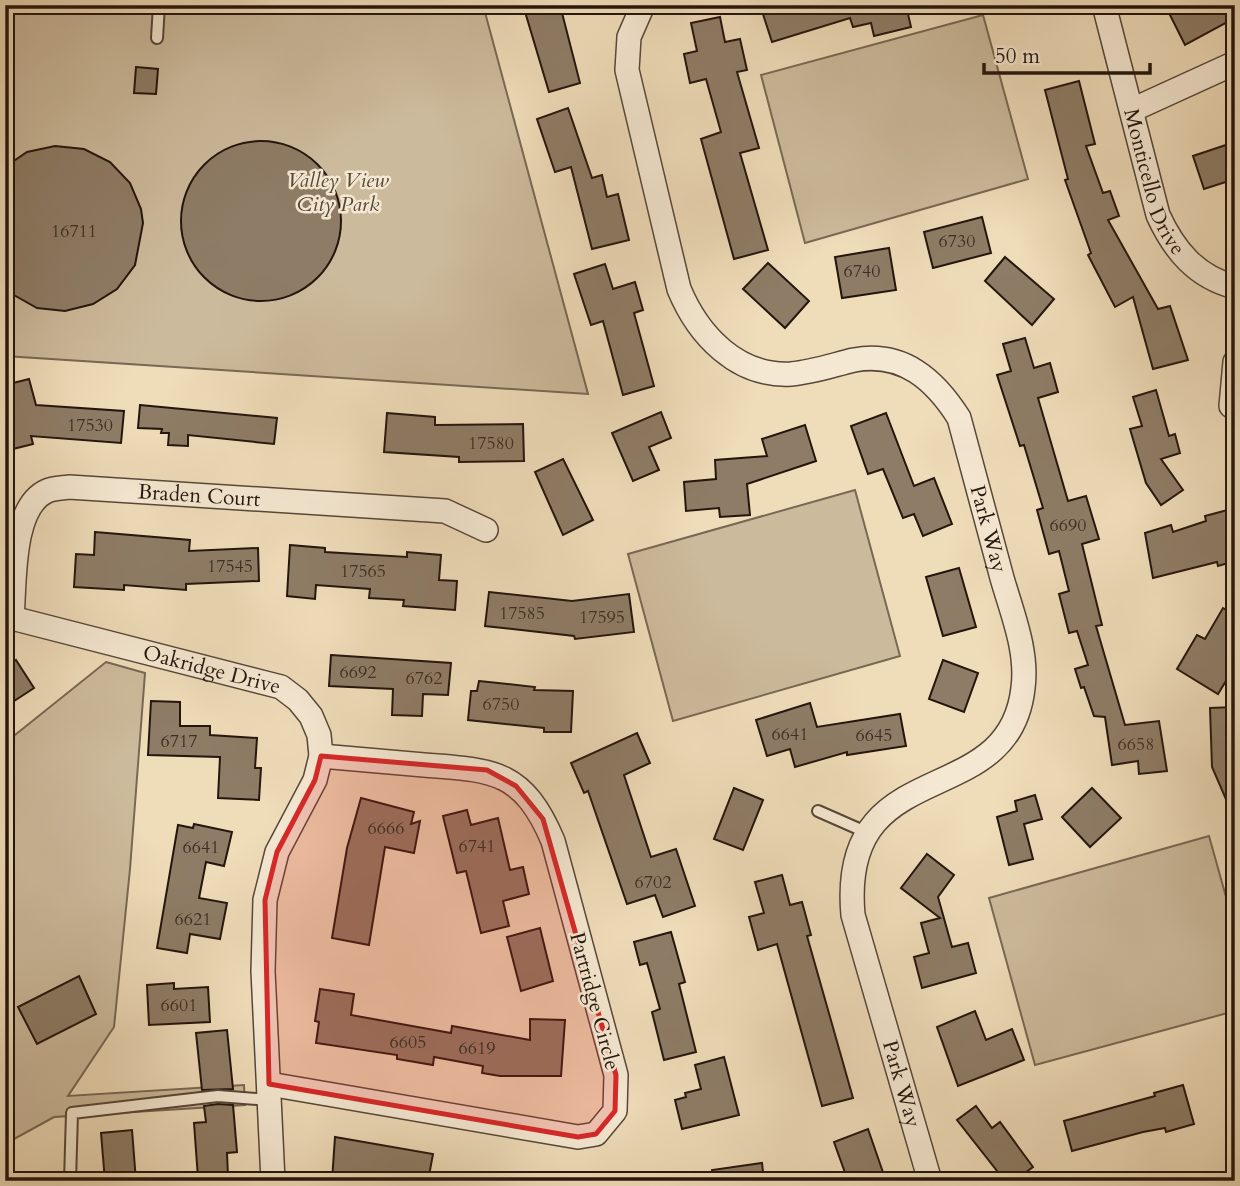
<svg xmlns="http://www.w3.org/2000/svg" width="1240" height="1186" viewBox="0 0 1240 1186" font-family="Cardo,serif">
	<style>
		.green { fill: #ccba9c; stroke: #786854; stroke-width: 2 }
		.building { fill: #8e7c66; stroke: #24150d; stroke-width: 2 }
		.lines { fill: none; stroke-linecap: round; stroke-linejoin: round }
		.lane-casing { stroke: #574738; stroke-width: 14 }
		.street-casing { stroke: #574738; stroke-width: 26 }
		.lane { stroke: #f5e8d2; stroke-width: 10 }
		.street { stroke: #f5e8d2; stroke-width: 23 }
		.marked { fill: #d62828; fill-opacity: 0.2; stroke: #d62828; stroke-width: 5; stroke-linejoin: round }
		.labels { text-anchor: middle; stroke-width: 5; stroke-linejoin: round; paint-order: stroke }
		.number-label { font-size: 18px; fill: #3e2f23 }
		.park-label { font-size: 21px; font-style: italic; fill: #564738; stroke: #f5e8d2 }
		.street-label { font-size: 21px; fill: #24150d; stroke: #f5e8d2 }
	</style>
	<rect width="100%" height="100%" fill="#efdcb9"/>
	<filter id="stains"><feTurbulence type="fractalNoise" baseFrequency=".00286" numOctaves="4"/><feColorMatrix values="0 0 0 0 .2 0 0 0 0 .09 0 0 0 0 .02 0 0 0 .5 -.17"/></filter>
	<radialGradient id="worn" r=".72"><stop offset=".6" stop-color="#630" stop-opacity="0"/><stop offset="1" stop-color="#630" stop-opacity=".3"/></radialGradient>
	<!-- green -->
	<g class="green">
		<path d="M5 5H483L588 394 5 356Z"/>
		<path d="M983 15 1028 179 805 243 761 75Z"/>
		<path d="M855 490 900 656 673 721 628 554Z"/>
		<path d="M106 662 145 673 130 869 114 1027 68 1096 244 1085 245 1105 54 1117 5 1144V743Z"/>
		<path d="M1209 836 1235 929V1011L1035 1065 989 898Z"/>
	</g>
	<!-- building -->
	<g class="building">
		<path d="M523 5H560L580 83 549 92Z"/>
		<path d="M779 5H914V12L908 14 911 27 874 36 871 23 853 27 850 18 772 42 762 11Z"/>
		<path d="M1165 5H1235V18L1185 45Z"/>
		<path d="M720 17 725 42 740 39 747 70 737 72 759 148 740 153 768 250 734 259 701 139 721 132 706 79 690 83 684 54 697 51 691 23Z"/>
		<path d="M136 67 158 69 156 94 134 93Z"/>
		<path d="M1079 81 1095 144 1086 146 1103 193 1110 191 1119 216 1108 220 1158 309 1170 306 1188 360 1153 369 1133 297 1115 307 1088 255 1091 253 1065 180 1068 179 1045 90Z"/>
		<path d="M568 108 592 178 602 175 607 197 618 194 629 240 592 249 571 167 555 172 537 119Z"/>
		<circle cx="261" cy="221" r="80"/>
		<path d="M1235 142V179L1204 189 1193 156Z"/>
		<path d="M55 146 84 149 110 162 130 183 141 209 143 223 135 265 117 289 93 304 65 311 37 308 5 290V167L27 152Z"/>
		<path d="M982 217 991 253 933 268 924 232Z"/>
		<path d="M889 248 896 290 842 298 835 257Z"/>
		<path d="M1005 257 1054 299 1032 325 985 281Z"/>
		<path d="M768 263 809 301 785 328 743 289Z"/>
		<path d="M605 264 613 289 635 282 643 310 634 313 654 386 623 395 603 321 591 325 574 274Z"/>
		<path d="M1025 338 1034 368 1050 363 1058 392 1038 398 1068 501 1086 496 1099 539 1082 544 1102 625 1096 626 1125 725 1159 721 1167 771 1139 774 1138 761 1112 765 1105 717 1094 716 1084 687 1081 688 1075 669 1088 665 1077 631 1069 633 1059 594 1069 591 1059 551 1049 554 1037 510 1043 508 1024 445 1020 446 997 375 1011 371 1003 344Z"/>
		<path d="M29 379 36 405 124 411 121 443 31 436 33 444 13 449 10 435 5 436V385Z"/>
		<path d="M1156 390 1169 436 1175 434 1180 453 1161 459 1183 490 1161 505 1146 483 1130 429 1142 426 1133 397Z"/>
		<path d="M140 405 277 418 274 444 188 435V446L168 445 169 433H161L162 429 138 428Z"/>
		<path d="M661 412 671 438 649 447 659 470 633 481 612 433Z"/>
		<path d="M387 413 435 417V425L523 424 524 461 459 462V457L384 452Z"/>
		<path d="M886 413 914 486 934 478 952 524 923 536 914 514 903 518 883 469 868 474 851 426Z"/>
		<path d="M805 425 816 461 747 484 750 515 720 517 719 508 686 511 684 482 716 479 715 460 767 456 762 439Z"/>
		<path d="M563 459 593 520 563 535 535 472Z"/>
		<path d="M1235 508V561L1218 566 1217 562 1153 578 1145 533 1171 525 1173 532 1206 521 1205 516Z"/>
		<path d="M95 532 190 540 189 551 258 548 259 581 186 584V590L124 585V590L74 587 76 554 94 555Z"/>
		<path d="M290 545 325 548V552L407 557V552L441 555 439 580 457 581 455 610 403 606 404 600 369 598 370 589 316 585 315 599 287 596Z"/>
		<path d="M959 568 976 627 943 636 926 577Z"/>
		<path d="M489 592 572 601 629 594 634 632 575 639 574 636 485 626Z"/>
		<path d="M1223 608 1235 615V666L1218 694 1177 669 1197 635 1205 639Z"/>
		<path d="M331 655 451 663 448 695 423 694 422 716 392 715 393 689 329 686Z"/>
		<path d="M16 660 34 688 5 707V668Z"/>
		<path d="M943 660 978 673 964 712 929 699Z"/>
		<path d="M479 681 535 687 534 690 573 691 571 732H544V728L468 720 471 691H477Z"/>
		<path d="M151 701 180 702V726H210V735L257 738 255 768H261L259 800 218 798 220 757 148 755Z"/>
		<path d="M810 703 817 727 900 714 906 746 847 755V752L795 767 790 749 767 756 756 720Z"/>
		<path d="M1235 707V820L1212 767 1210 708Z"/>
		<path d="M637 733 650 763 624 775 651 857 676 849 695 906 663 917 655 895 627 904 588 791 584 793 571 763Z"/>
		<path d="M734 788 763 800 743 850 714 839Z"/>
		<path d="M1092 788 1121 818 1090 847 1062 817Z"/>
		<path d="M1035 795 1042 819 1024 824 1033 859 1009 865 997 817 1017 811 1015 801Z"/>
		<path d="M361 798 414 812 411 824 420 821 414 853 385 847 369 945 332 938 347 848Z"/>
		<path d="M467 810 471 825 498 818 510 870 523 867 529 894 503 901 509 926 481 933 466 871 457 873 443 816Z"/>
		<path d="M194 824 232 832 224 866 206 862 199 898 227 903 220 939 190 934 187 953 157 948 178 825 193 828Z"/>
		<path d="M927 854 954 875 938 897 952 947 968 943 976 973 922 988 914 957 929 953 921 923 940 918 901 888Z"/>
		<path d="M782 875 790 905 802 902 811 935 807 936 853 1098 822 1106 777 944 758 950 749 917 764 913 755 882Z"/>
		<path d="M540 928 553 981 521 991 507 937Z"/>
		<path d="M671 932 685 982 679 984 696 1052 664 1060 652 1012 660 1009 647 963 640 965 634 942Z"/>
		<path d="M79 976 96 1014 37 1044 18 1007Z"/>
		<path d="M174 983V989L208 987 210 1022 149 1025 147 985Z"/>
		<path d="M320 989 354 994 351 1015 451 1033 452 1026 530 1040V1019L565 1020 561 1076H500L482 1073 483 1066 434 1057 433 1065 397 1059V1055L316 1043 319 1022 315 1021Z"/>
		<path d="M975 1011 986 1040 1012 1029 1024 1060 958 1086 937 1027Z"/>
		<path d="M227 1030 233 1089 202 1090 196 1033Z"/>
		<path d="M724 1057 739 1115 682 1129 675 1100 686 1097 685 1093 701 1089 695 1065Z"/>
		<path d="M1183 1085 1194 1124 1166 1132 1165 1128 1143 1132 1072 1151 1064 1121 1155 1096 1154 1093Z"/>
		<path d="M218 1104 233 1105 237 1152 227 1153 228 1176 198 1178 194 1123 206 1122 204 1106Z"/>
		<path d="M976 1106 992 1128 1000 1122 1033 1167 1014 1181H1005L957 1120Z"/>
		<path d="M868 1129 886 1181H848L834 1142Z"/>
		<path d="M132 1130 136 1181H105L101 1133Z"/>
		<path d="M335 1137 433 1154 428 1181H332Z"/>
		<path d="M762 1163 764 1181H713L712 1170Z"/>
	</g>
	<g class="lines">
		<!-- lane casing -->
		<g class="lane-casing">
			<g id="lane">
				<path d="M157 38 159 5"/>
				<path d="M818 811 868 833"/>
				<path d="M70 1181 72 1113 218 1096 269 1100"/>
			</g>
		</g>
		<!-- street casing -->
		<g class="street-casing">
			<g id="street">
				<path id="s1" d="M643 5 629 37 627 70 679 289C698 335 737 377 791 374 813 372 833 365 854 360 903 351 935 380 959 418 973 472 988 525 1002 578 1012 613 1028 651 1023 688 1009 815 838 749 853 915L930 1181"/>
				<path id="s2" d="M1104 5 1158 215C1174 250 1196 277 1235 287"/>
				<path d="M1132 110 1235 63"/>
				<path d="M1231 406 1235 362"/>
				<path id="s3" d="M12 618C15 583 11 507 47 491 53 488 63 488 69 487L445 511 486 530"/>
				<path id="s4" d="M5 621 12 618 281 687 298 700 311 716 319 735 321 756 315 780 277 852 265 900 263 971 273 1181"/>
				<path d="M269 1084 578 1137 596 1134 615 1111 616 1075 553 841C523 770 493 770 424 765 390 762 355 759 321 756"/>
			</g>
		</g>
		<!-- lane -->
		<use href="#lane" class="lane"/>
		<!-- street -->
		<use href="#street" class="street"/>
	</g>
	<!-- marked area -->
	<path class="marked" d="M321 756 487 770 516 786 543 819 616 1075 615 1111 596 1134 578 1137 269 1084 265 900 277 852 315 780Z"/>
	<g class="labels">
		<!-- number labels -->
		<g class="number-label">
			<text x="74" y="237">16711</text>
			<text x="957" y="247">6730</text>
			<text x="862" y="277">6740</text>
			<text x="90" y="431">17530</text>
			<text x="491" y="449">17580</text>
			<text x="1068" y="531">6690</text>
			<text x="230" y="572">17545</text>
			<text x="363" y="577">17565</text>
			<text x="522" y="619">17585</text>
			<text x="602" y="623">17595</text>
			<text x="358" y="678">6692</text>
			<text x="424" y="684">6762</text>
			<text x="501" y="710">6750</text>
			<text x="790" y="740">6641</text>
			<text x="874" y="741">6645</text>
			<text x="179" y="747">6717</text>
			<text x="1136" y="750">6658</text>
			<text x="386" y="834">6666</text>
			<text x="477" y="852">6741</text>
			<text x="201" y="853">6641</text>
			<text x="653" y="888">6702</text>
			<text x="193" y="925">6621</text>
			<text x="179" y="1011">6601</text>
			<text x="408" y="1048">6605</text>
			<text x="477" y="1054">6619</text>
		</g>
		<!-- park labels -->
		<g class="park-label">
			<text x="338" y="187">Valley View<tspan x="338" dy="24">City Park</tspan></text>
		</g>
		<!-- street labels -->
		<g class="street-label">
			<text dy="7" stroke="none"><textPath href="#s2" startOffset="184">Monticello Drive</textPath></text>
			<text dy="7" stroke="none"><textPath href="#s3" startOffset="290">Braden Court</textPath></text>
			<text dy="7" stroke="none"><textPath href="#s1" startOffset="751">Park Way</textPath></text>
			<text dy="7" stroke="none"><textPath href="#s4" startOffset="214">Oakridge Drive</textPath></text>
			<text transform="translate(595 1001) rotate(75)" y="7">Partridge Circle</text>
			<text dy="7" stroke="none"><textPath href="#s1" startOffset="1398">Park Way</textPath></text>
		</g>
	</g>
	<!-- margin -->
	<rect width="1240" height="1186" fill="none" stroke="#efdcb9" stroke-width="28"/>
	<rect x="7" y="7" width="1226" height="1172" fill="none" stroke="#24150d" stroke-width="3.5"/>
	<rect x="14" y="14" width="1212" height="1158" fill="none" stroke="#24150d" stroke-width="2"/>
	<!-- scale -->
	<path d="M984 63v10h166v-10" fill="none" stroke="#24150d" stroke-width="3.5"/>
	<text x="995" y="63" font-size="21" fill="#24150d" stroke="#f5e8d2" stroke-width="5" paint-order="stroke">50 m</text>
	<rect width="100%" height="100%" filter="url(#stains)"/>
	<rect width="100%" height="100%" fill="url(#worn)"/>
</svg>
